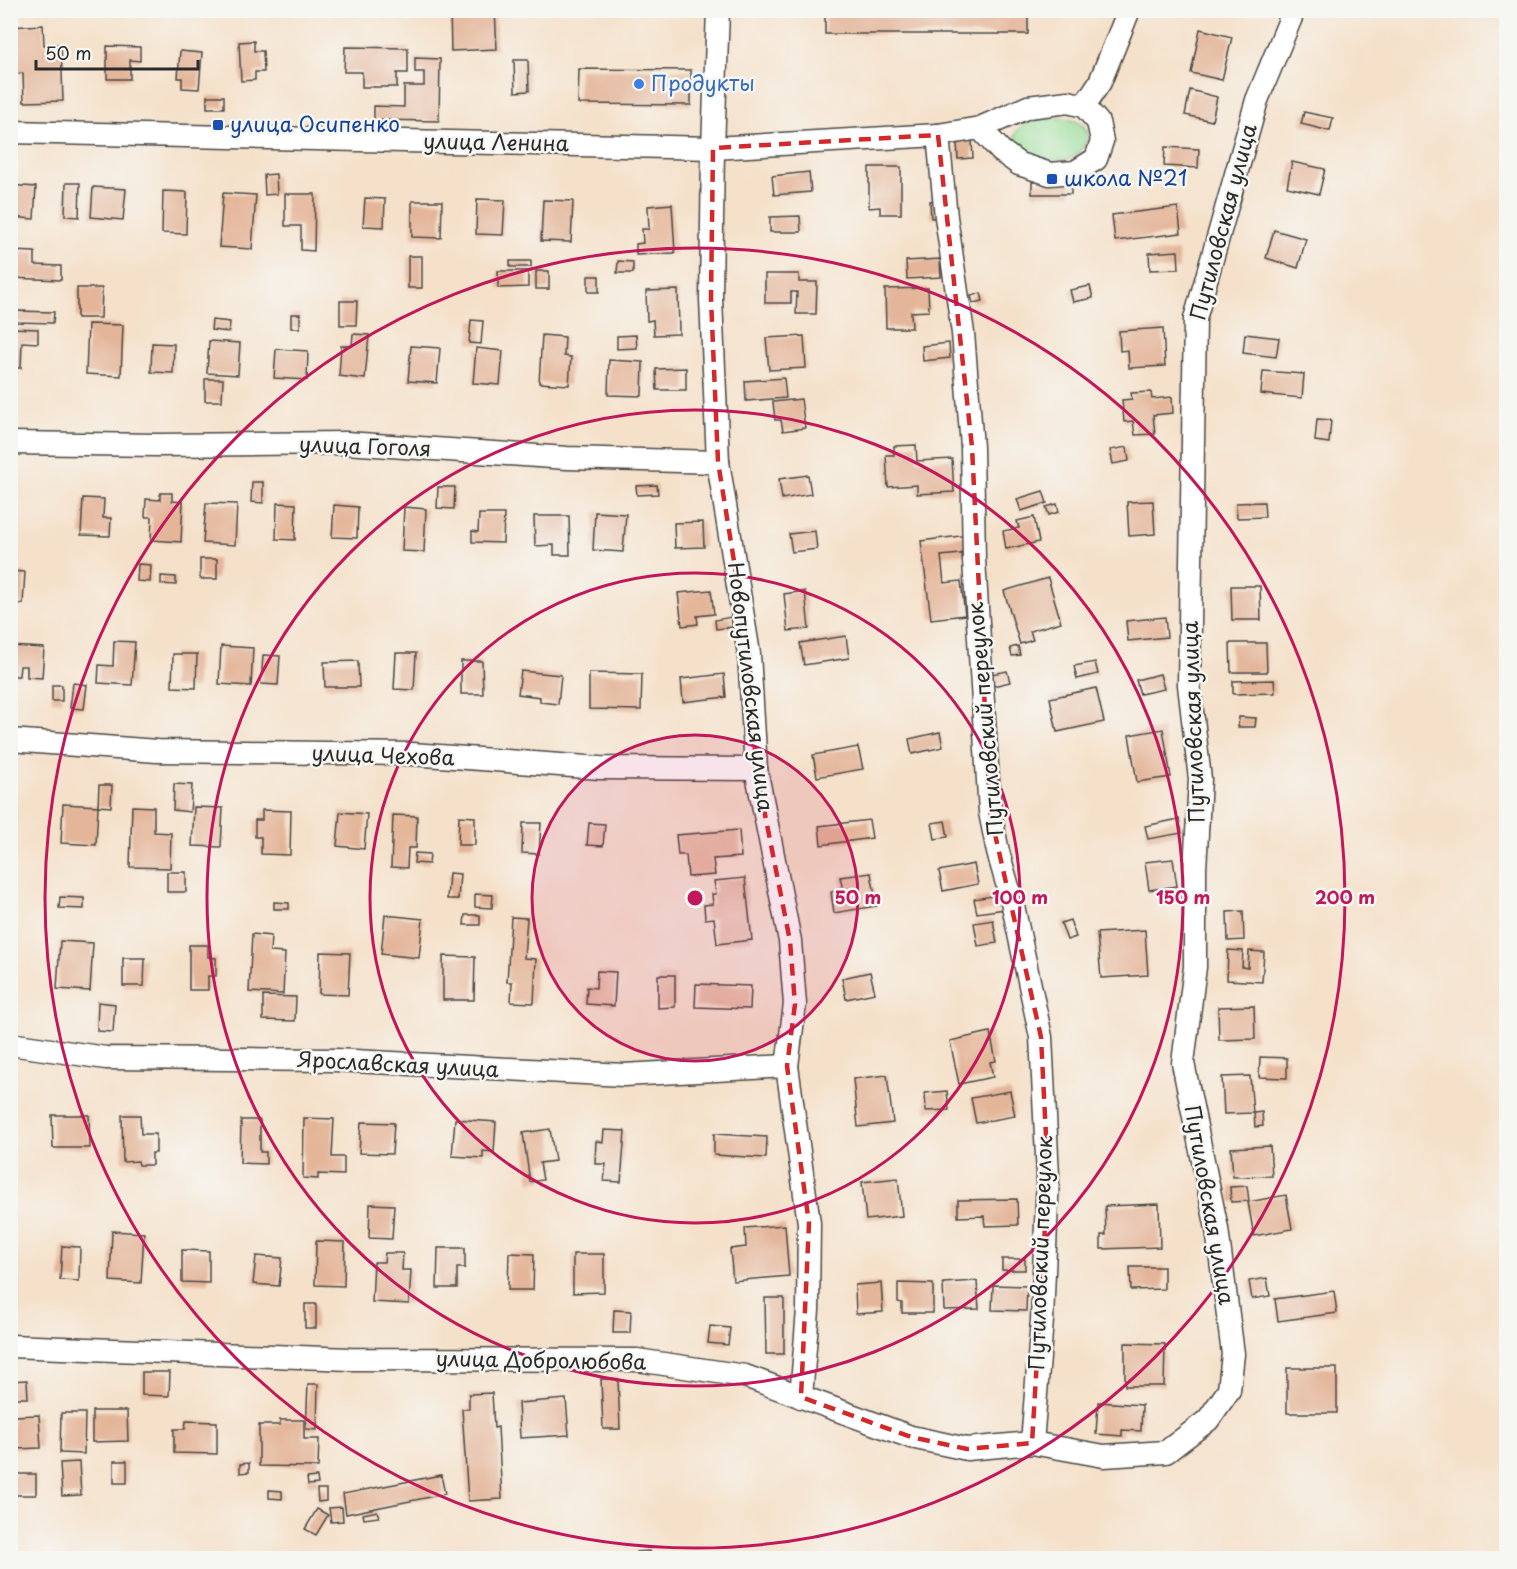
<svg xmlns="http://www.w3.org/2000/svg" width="1517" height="1569" viewBox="0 0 1517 1569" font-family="'Playpen Sans',sans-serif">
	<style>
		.green { fill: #97dd97; stroke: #618461; stroke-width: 1.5 }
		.building { fill: #e4b599 }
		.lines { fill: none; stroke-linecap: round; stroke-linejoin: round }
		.street-casing { stroke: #494643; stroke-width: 25 }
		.street { stroke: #fff; stroke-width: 22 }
		.marked { fill: none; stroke: #d62828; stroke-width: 4.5; stroke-dasharray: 12 8; stroke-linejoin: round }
		.ring { fill: none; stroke: #c2185b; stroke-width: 3 }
		.shop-dot { fill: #3f7fe0; stroke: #f6f6f2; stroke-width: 2 }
		.transit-dot { fill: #1a4fb4; stroke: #f6f6f2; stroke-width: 2 }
		.labels { text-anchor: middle; stroke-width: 5; stroke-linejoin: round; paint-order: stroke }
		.shop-label { font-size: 21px; fill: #366cbe; stroke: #f6f6f2; text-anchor: start }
		.transit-label { font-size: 21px; fill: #164399; stroke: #f6f6f2; text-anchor: start }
		.street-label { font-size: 21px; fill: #2b2b2b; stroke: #f6f6f2 }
		.centre { fill: #c2185b; stroke: #f6f6f2; stroke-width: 3 }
		.ring-label { font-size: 18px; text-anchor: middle; font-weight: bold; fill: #c2185b; stroke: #f6f6f2; stroke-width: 5; stroke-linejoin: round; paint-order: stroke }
	</style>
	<rect width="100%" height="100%" fill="#f6f6f2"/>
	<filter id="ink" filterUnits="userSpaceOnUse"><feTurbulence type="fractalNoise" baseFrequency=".0167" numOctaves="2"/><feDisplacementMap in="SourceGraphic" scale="12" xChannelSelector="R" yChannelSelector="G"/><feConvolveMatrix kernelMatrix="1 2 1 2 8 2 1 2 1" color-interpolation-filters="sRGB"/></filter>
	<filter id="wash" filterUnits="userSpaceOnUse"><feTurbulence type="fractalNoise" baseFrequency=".008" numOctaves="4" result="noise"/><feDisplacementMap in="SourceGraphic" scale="24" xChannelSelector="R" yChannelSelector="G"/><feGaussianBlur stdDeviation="1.35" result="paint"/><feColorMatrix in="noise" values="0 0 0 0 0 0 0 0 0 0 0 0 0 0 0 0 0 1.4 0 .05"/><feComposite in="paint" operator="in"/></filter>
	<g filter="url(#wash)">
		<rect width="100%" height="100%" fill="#f5e1ca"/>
		<!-- green -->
		<path class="green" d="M1064 118C1078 121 1094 127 1085 144 1082 151 1075 157 1068 159 1057 162 1026 159 1019 150 1015 146 1014 142 1015 137 1019 118 1049 119 1064 118Z"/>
		<g id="blocks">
			<!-- building -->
			<g class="building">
				<path d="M450 10H495L497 49 451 51Z"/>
				<rect x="825" y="10" width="203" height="24"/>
				<path d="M43 25 44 45 61 44 63 101 24 102 23 73 10 74V27Z"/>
				<path d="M1200 29 1232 37 1222 80 1191 73Z"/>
				<path d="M254 41V51H263L264 72H255V80L241 81 239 42Z"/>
				<path d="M107 46 140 47V61L130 60V79H107Z"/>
				<path d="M345 47 408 48V73H397V87H362V72H344Z"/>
				<path d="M180 51 202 53 199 89 182 88V78H178Z"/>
				<path d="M415 58 440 59 439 121 374 120V106L404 107V86H424V72H415Z"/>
				<path d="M514 60H528L529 91 515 92Z"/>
				<path d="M579 69 691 70V105L578 104Z"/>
				<path d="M1190 90 1217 97 1212 121 1185 115Z"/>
				<rect x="207" y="96" width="17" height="12"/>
				<path d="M1304 112 1333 118 1330 131 1301 124Z"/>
				<path d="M972 141 973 158 958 159 957 142Z"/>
				<path d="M1165 147 1199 149 1198 168 1164 166Z"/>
				<path d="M1292 162 1325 169 1319 194 1287 187Z"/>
				<path d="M869 167H901V214H880V207L869 208Z"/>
				<path d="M809 172 811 192 774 195 772 176Z"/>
				<path d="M276 174 277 194 265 195 264 175Z"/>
				<rect x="1032" y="182" width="39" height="12"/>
				<path d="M66 183H80L79 217 65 216Z"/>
				<path d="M10 185 36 187 34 219 10 217Z"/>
				<path d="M93 187 126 189 123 220 91 217Z"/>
				<path d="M163 191 187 192 186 234 162 233Z"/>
				<path d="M223 193 256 195 252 249 219 247Z"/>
				<path d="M285 194H315L314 251 301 250V226H285Z"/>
				<path d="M365 198 385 199 384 227 363 226Z"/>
				<path d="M477 199 505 200 503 235 476 234Z"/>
				<path d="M543 200 573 201 571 242 541 241Z"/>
				<path d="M938 200 939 217 931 218 930 201Z"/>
				<path d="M412 201H442L441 238 412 237Z"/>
				<path d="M672 204 675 253 636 255V244L643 243 642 229H649L648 206Z"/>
				<path d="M1178 207 1181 233 1115 241 1112 215Z"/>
				<path d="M800 216 801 232H770V217Z"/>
				<path d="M1274 230 1306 239 1298 268 1266 258Z"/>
				<path d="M10 251 35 252V265L61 266V280L10 278Z"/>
				<path d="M1178 251 1179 269 1150 270 1149 253Z"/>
				<rect x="408" y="256" width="14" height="32"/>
				<path d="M940 259 941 277 907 279 906 261Z"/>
				<rect x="510" y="261" width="21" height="6"/>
				<path d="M618 261 633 262V273H617Z"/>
				<path d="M498 271H528V287L498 288Z"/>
				<rect x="536" y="271" width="13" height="18"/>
				<path d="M765 274H799V282H817L816 314H796L797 292H791V303H765Z"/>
				<rect x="588" y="276" width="11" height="16"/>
				<path d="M1090 286 1093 298 1073 302 1070 290Z"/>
				<path d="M77 288H102L101 318H77Z"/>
				<path d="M928 288 929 311 911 312 912 328H886L885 289Z"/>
				<path d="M678 290 679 334 654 335 653 320 647 321 646 291Z"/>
				<path d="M981 293 983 301 973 303 971 296Z"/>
				<path d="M340 301H357L356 325H340Z"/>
				<path d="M16 311 54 312 53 323 16 322Z"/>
				<rect x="291" y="314" width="9" height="14"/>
				<path d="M212 320 230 322 229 332 211 330Z"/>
				<path d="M471 320 483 321 481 344 469 343Z"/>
				<path d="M88 324 123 325 121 376 86 374Z"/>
				<path d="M10 328 38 329V343L22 342 21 368H10Z"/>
				<path d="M1163 328 1165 366 1129 368 1128 350 1120 351 1119 331Z"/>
				<path d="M353 334 369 335 365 379 339 376 341 346H352Z"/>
				<path d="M1245 334 1279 338 1276 357 1243 353Z"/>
				<path d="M542 335 565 337 564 356 571 357 569 385 539 383Z"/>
				<path d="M636 335 637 348 617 349V336Z"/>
				<path d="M804 336 806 368 769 370 766 338Z"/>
				<path d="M209 341 240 343 238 375 207 373Z"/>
				<path d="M152 343 174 344 173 373 151 372Z"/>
				<path d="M949 343 950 358 923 361 922 346Z"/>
				<path d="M411 346 440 348 437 383 408 381Z"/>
				<path d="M476 348 503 351 500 385 473 383Z"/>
				<path d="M276 349 308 351 307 380 274 378Z"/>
				<path d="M609 360 643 362 642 396 608 395Z"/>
				<path d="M686 368V390H657L656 369Z"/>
				<path d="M1263 371 1304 374 1302 398 1261 394Z"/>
				<path d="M784 378 786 398 746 401 745 381Z"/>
				<path d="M205 379H223L222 401H205Z"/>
				<path d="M1151 392 1152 399 1172 397 1173 413 1153 415 1155 434 1135 435 1133 421 1124 422 1122 400 1132 399 1131 393Z"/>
				<path d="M801 399 805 428 783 431 781 420H775L773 402Z"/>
				<path d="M1317 419 1331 420 1329 443 1315 441Z"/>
				<path d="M916 445 917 461 952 459 954 492 917 494V485L888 487 886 455H894V446Z"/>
				<path d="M1127 447 1129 461 1113 464 1110 450Z"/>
				<path d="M808 475 811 494 782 499 779 479Z"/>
				<path d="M252 482H263V503L251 502Z"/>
				<path d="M657 485 658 494 637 495 636 486Z"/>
				<path d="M438 487H455L454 509 437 508Z"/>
				<path d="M1043 491 1047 503 1021 511 1017 499Z"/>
				<path d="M160 493H172V501L183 502 181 542 151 540 152 517H145L146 499 160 500Z"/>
				<path d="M83 498 104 499 103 518H111L110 536 81 535Z"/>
				<path d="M1153 501 1155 534 1129 536 1127 502Z"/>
				<path d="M1264 502 1265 517 1237 518 1236 503Z"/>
				<path d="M206 503 237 504 235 545 203 543Z"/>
				<path d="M277 503 296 504 295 540 276 539Z"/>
				<path d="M1057 504 1059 512 1049 515 1046 507Z"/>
				<path d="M334 505 358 507 357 538 332 537Z"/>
				<path d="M404 507 426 509 424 552 402 551Z"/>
				<path d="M595 512 626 514 623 552 593 550Z"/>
				<path d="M479 514H504L503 543 472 542V531L478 532Z"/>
				<path d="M534 516H569L570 555H554V545L535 546Z"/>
				<path d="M1034 517 1039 542 1006 549 1003 531 1019 528 1017 521Z"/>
				<path d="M703 522 704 547 675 548 674 523Z"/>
				<path d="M815 531 817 549 792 552 789 534Z"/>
				<path d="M968 535 970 553 941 556 944 583 961 581 965 615 931 619 921 541Z"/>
				<rect x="200" y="559" width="17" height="20"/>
				<path d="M138 564 151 565 150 582 137 581Z"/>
				<path d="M10 571 25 572 23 604 10 603Z"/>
				<path d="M161 576 176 577V585L161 584Z"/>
				<path d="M1048 578 1061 622 1030 631 1033 640 1020 644 1004 591Z"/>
				<path d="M1231 586H1260L1261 620H1232Z"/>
				<path d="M711 590 714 614 697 616 698 624 682 626 678 593Z"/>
				<path d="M805 591 809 629 788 631 784 594Z"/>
				<path d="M731 617 733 627 716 629 715 620Z"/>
				<path d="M1165 617 1167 637 1128 641 1126 621Z"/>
				<path d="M846 636 849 658 804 665 800 643Z"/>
				<path d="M114 641 135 642 132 685 98 683 99 665 113 666Z"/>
				<path d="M1230 643H1266L1267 672H1231Z"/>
				<path d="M10 646 44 648 42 678 27 677V666H20L19 676H10Z"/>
				<path d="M221 646 253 648 251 686 219 684Z"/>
				<path d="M1018 646 1020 655 1012 656 1010 648Z"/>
				<path d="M396 653H416L414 690 394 689Z"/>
				<path d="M173 654H197L196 688 172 687Z"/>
				<path d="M263 655 280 656 278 685 261 684Z"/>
				<path d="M358 661 359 687H325L324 662Z"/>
				<path d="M461 661H482L483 694H461Z"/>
				<path d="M1095 662 1098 674 1077 679 1074 666Z"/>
				<path d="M521 671 561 675 558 704 540 702V697L518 694Z"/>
				<path d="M1007 671 1010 682 993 686 991 674Z"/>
				<path d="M589 673 642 674 641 710 589 709Z"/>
				<path d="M724 674 726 697 683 702 681 679Z"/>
				<path d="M1160 674 1164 689 1140 694 1136 680Z"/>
				<path d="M1274 680 1275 693 1233 694V681Z"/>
				<path d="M73 683 87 685 84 709 70 708Z"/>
				<rect x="52" y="685" width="10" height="16"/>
				<path d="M1096 688 1104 722 1057 732 1050 698Z"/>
				<path d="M1239 717 1256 718 1255 727H1238Z"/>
				<path d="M1163 729 1171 777 1137 782 1129 735Z"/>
				<path d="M940 732 943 747 912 754 909 739Z"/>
				<path d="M858 747 863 769 817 777 813 755Z"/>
				<path d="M174 784 192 785 190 812 173 810Z"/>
				<path d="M99 785H112L111 807 98 806Z"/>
				<path d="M63 804 98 806 96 845 61 843Z"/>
				<path d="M132 806 154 807V832L171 833 170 868 130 867Z"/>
				<path d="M194 807 223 808 221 847 192 846Z"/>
				<path d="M262 810 291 811 290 855 261 854V837H255V820H262Z"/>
				<path d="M340 812 367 814 364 849 337 846Z"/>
				<path d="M393 815 417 816 416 848H408L407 868 391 867Z"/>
				<path d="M459 816 475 817V845H458Z"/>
				<path d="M1179 819 1182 833 1148 839 1145 826Z"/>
				<path d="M869 820 872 838 821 845 819 826Z"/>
				<path d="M945 821 948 837 935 839 932 823Z"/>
				<path d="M523 823H541L539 854 522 853Z"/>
				<path d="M589 823 605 824 603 846 587 845Z"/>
				<path d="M739 830 741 857 713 859 715 875 688 877 686 855H678L676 835Z"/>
				<path d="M415 853 430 854 429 864 414 863Z"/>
				<path d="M1173 859 1177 886 1149 890 1145 862Z"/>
				<path d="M974 864 978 884 943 891 939 871Z"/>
				<rect x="167" y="872" width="19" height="20"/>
				<path d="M449 873 460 874 458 899H447Z"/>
				<path d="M871 873 877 906 834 913 831 892 843 890 840 877Z"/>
				<path d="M745 878 752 940 717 944 714 918 705 919 704 905 713 904 712 894H716L714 881Z"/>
				<path d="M475 894 493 895 492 908 475 907Z"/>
				<path d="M1003 894 1005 909 977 913 974 899Z"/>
				<path d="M60 897 84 898V909L59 908Z"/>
				<path d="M274 902 289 903V909H274Z"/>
				<path d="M1243 911 1244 940 1228 941 1227 912Z"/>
				<path d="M385 915 423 919 419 958 381 954Z"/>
				<path d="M465 915H480V925H464Z"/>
				<path d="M511 917 527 918 524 958 536 959 534 1003 511 1002 512 982H507Z"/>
				<path d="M993 920 997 943 978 946 974 923Z"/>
				<path d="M1070 920 1076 937 1067 940 1061 923Z"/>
				<path d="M1145 930 1148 975 1101 978 1097 933Z"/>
				<path d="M252 934 271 936 270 952 285 953 283 994 249 992Z"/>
				<path d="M60 941 93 943 90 991 57 989Z"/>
				<path d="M189 945H208V957L216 958V976H208V990H189Z"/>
				<path d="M1228 950 1243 951 1242 967 1248 968 1249 951 1264 952 1262 982 1227 980Z"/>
				<path d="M320 952 350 953 348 995 319 994Z"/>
				<path d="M443 956 475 957 474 1000H443Z"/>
				<path d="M123 958H145L144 986H123Z"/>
				<path d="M597 971 616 972 614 1006 586 1004 587 987 596 988Z"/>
				<path d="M870 972 875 993 846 999 842 978Z"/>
				<path d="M658 975H675V1007L658 1008Z"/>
				<path d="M696 984 751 986 750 1009 695 1007Z"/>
				<path d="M263 996 296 997 295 1021 263 1020Z"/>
				<path d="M98 1002 115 1004 113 1032 97 1031Z"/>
				<path d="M1254 1006 1255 1039 1219 1040 1218 1007Z"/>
				<path d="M990 1032 996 1061 990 1062 993 1077 959 1084 950 1041Z"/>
				<path d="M1260 1057 1287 1058V1078L1259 1077Z"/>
				<path d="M887 1075 893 1123 858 1127 853 1079Z"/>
				<path d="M1250 1076 1253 1113 1224 1114 1222 1077Z"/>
				<path d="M947 1091 949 1110 926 1111 925 1093Z"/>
				<path d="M1010 1091 1015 1116 976 1123 971 1098Z"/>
				<path d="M1262 1112 1263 1126 1255 1127 1254 1113Z"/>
				<path d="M52 1115H89L90 1148H53Z"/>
				<path d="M122 1115H140L141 1134H156V1153H152V1165H139L138 1161 123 1162Z"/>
				<path d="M304 1118 334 1119 332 1157H344V1175L318 1174V1179L303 1178Z"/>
				<path d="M455 1119 496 1122 494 1152 483 1151V1158L452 1156Z"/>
				<path d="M241 1120H260V1152H266V1164L240 1163Z"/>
				<path d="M361 1122 394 1123 392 1154 359 1153Z"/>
				<path d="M550 1129 555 1161 540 1163 543 1180 530 1182 523 1133Z"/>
				<path d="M604 1130 625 1131 621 1182 604 1181 606 1164H595L596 1141 603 1142Z"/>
				<path d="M714 1134 767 1137 766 1158 714 1155Z"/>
				<path d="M1270 1146 1272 1176 1233 1177 1231 1148Z"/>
				<path d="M898 1178 902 1216 866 1220 862 1182Z"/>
				<path d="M1247 1186 1249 1201 1231 1202 1230 1187Z"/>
				<path d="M1286 1195 1292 1229 1254 1236 1248 1202Z"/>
				<path d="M1017 1199 1018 1225 985 1226 984 1216 958 1217V1200Z"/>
				<path d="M370 1204 394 1205 392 1239 369 1238Z"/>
				<path d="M1159 1204 1160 1247 1101 1249V1235H1106L1105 1206Z"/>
				<path d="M785 1225 789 1276 733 1281 730 1249 746 1247 745 1228Z"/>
				<path d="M112 1231 144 1233 141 1283 110 1281Z"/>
				<path d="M316 1241 345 1242 344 1286 315 1285Z"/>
				<path d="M62 1246 80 1247 79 1281 60 1280Z"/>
				<path d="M438 1248H465V1268H457V1288H437Z"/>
				<path d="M182 1250 209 1251V1283L182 1282Z"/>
				<path d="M385 1253H403L402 1270H411L409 1304 372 1302 374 1262H384Z"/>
				<path d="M509 1253 534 1254 533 1290H508Z"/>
				<path d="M573 1254H604V1292L573 1293Z"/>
				<path d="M256 1256 282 1258 279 1286 253 1284Z"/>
				<rect x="1002" y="1259" width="23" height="11"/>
				<path d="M1130 1267H1164V1289L1131 1290Z"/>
				<path d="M1267 1278 1270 1296 1252 1299 1249 1281Z"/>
				<path d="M977 1281 979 1309 944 1310 943 1283Z"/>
				<path d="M881 1283 883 1312 856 1314 855 1285Z"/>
				<path d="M898 1283 933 1284V1313H902V1303L898 1302Z"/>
				<path d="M993 1285 1027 1286 1026 1311 992 1310Z"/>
				<path d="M1334 1291 1337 1313 1278 1321 1275 1299Z"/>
				<path d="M765 1298H784V1354H766Z"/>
				<rect x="305" y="1304" width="11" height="24"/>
				<path d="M614 1310 631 1311 630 1333H613Z"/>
				<path d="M710 1326 730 1328 728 1345 708 1343Z"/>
				<path d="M1125 1343 1165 1344 1164 1386H1125Z"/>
				<rect x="1287" y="1368" width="50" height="45"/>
				<path d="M142 1372H170L169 1396 142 1395Z"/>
				<path d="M601 1379H618L620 1429H603Z"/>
				<path d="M27 1380 28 1398H10V1381Z"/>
				<path d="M308 1384H318L317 1430 306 1429Z"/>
				<path d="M492 1393 494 1428 498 1427 502 1499 468 1501 462 1409H469V1394Z"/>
				<path d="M566 1399 569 1435 520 1438 518 1403Z"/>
				<path d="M1098 1402 1142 1405 1141 1431 1122 1430V1436L1096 1434Z"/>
				<path d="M92 1411H127L128 1441 92 1442Z"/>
				<path d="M61 1413H85L84 1454 60 1453Z"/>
				<path d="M39 1415 41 1448 14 1449 13 1438H10L13 1416Z"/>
				<path d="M280 1420H304V1439H319L318 1467 259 1466V1425H280Z"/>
				<path d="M186 1421 217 1422V1454L174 1453V1429H185Z"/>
				<rect x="114" y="1461" width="13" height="22"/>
				<path d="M79 1462 81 1495 62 1496 60 1463Z"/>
				<path d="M249 1463V1472L240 1473V1464Z"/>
				<rect x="10" y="1474" width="26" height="21"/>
				<path d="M441 1475 445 1494 346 1514 343 1494Z"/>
				<path d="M317 1477 318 1484 308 1485 307 1478Z"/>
				<path d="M317 1489H326V1501L318 1502Z"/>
				<path d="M269 1490 282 1491V1499L269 1498Z"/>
				<path d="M342 1507 343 1521 331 1522 329 1508Z"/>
				<path d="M317 1509 328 1515 316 1535 305 1529Z"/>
				<path d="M377 1511 379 1517 364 1519 363 1514Z"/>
				<path d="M649 1551 650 1558H637L636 1552Z"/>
			</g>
		</g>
	</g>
	<g filter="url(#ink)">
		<use href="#blocks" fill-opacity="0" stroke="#494643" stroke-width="1.5"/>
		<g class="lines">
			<!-- street casing -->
			<g class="street-casing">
				<g id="street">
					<path d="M718 10 713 148 711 299 718 462 749 654 756 769 790 941 795 1004 787 1066 809 1223 808 1310 801 1397"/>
					<path d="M1084 106 1100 82 1129 10"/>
					<path d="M10 132 713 148 938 135 980 128 1028 107 1068 102 1084 106 1098 122 1102 141 1096 159 1075 172 1050 174 1019 164 1001 151 980 128"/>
					<path d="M938 135 946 217 963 333 972 447 974 560 990 812 998 852 1012 901 1041 1037 1048 1176 1042 1320 1032 1443"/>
					<path d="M10 443 159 445 346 443 567 458 718 462"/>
					<path d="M10 740 157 751 412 754 600 768 756 769"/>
					<path d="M10 1044 106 1058 335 1060 624 1075 787 1066"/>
					<path d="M10 1346 350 1359 637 1360 745 1376 911 1437 967 1449 1032 1443 1104 1456 1166 1452 1208 1420 1229 1390 1233 1354 1217 1229 1183 1063 1195 967V869L1200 779 1189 685 1195 319 1257 100 1292 15 1291 10"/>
				</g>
			</g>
			<!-- street -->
			<use href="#street" class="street"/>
		</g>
	</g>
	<!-- marked area -->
	<path class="marked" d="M938 135 972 447 990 812 1041 1037 1048 1176 1032 1443 967 1449 911 1437 801 1397 809 1223 787 1066 795 1004 790 941 756 769 749 654 718 462 711 299 713 148Z"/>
	<!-- distance rings -->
	<circle cx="695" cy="898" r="163" fill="#c2185b" fill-opacity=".12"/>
	<g class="ring">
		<circle cx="695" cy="898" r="163"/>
		<circle cx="695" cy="898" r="325"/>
		<circle cx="695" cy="898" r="488"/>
		<circle cx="695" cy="898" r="650"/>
	</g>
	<!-- markers -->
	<circle class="shop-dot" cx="639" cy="84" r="6"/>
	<g class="transit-dot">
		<rect x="212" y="119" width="12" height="12" rx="3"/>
		<rect x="1046" y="173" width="12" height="12" rx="3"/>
	</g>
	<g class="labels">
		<!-- shop labels -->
		<g class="shop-label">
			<text x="651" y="91">Продукты</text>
		</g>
		<!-- transit labels -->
		<g class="transit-label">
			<text x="230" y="132">улица Осипенко</text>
			<text x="1064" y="186">школа №21</text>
		</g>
		<!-- street labels -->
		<g class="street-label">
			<text transform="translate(496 143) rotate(1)" y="7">улица Ленина</text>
			<text transform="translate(1224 222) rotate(-75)" y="7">Путиловская улица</text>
			<text transform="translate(365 447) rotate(2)" y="7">улица Гоголя</text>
			<text transform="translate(750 687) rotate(83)" y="7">Новопутиловская улица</text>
			<text transform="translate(986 719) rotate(-95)" y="7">Путиловский переулок</text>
			<text transform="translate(1194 722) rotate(-92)" y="7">Путиловская улица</text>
			<text transform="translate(383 756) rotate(2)" y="7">улица Чехова</text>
			<text transform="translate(398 1065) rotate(3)" y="7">Ярославская улица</text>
			<text transform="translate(1209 1205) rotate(80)" y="7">Путиловская улица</text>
			<text transform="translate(1041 1253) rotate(-88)" y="7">Путиловский переулок</text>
			<text transform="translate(541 1361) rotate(1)" y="7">улица Добролюбова</text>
		</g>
	</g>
	<circle cx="695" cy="898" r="9" class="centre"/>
	<g class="ring-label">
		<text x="858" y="904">50 m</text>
		<text x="1020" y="904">100 m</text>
		<text x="1183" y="904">150 m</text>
		<text x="1345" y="904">200 m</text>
	</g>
	<!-- margin -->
	<rect width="1517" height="1569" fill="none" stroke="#f6f6f2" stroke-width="36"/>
	<!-- scale -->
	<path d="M36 60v9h162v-9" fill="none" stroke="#2b2b2b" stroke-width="3"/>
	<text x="45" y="60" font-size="18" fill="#2b2b2b" stroke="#f6f6f2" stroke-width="4.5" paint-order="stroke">50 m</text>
</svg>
